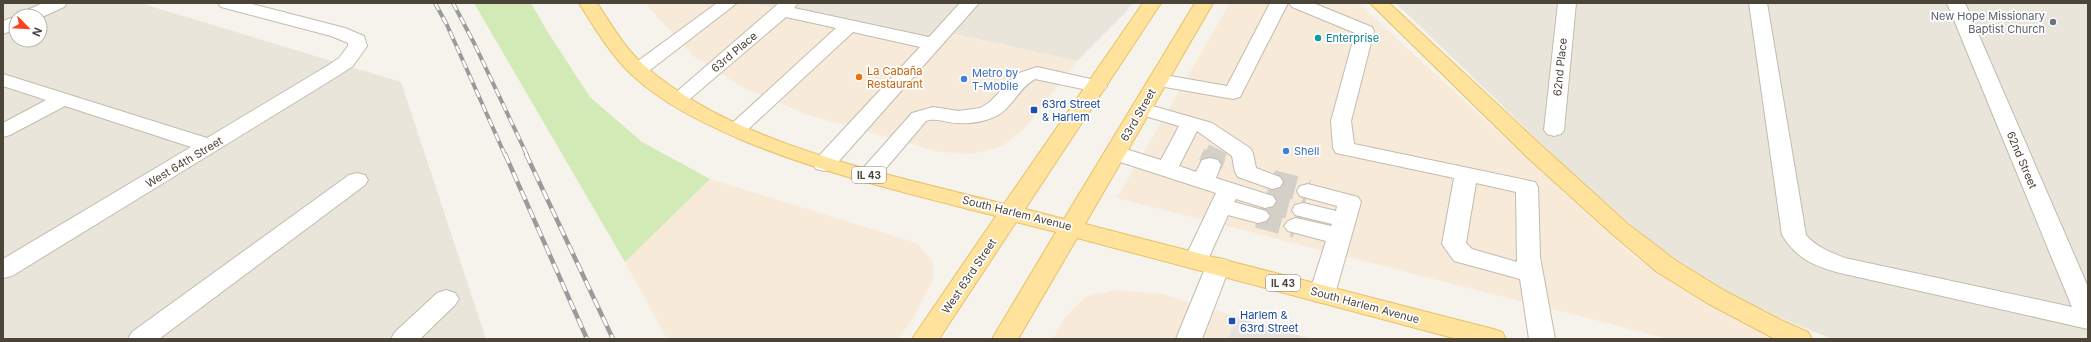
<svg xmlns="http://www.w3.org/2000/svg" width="2091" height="342" viewBox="0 0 2091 342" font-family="Inter,sans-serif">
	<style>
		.residential { fill: #eae5da; fill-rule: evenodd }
		.commercial { fill: #f7ead8 }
		.industrial { fill: #e6e2dd }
		.green { fill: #d2eab5 }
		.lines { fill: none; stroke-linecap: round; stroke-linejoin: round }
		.minor-tunnel-far1 { stroke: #d4d0c8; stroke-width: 20; stroke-dasharray: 20 10; stroke-linecap: butt }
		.minor-tunnel { stroke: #d4d0c8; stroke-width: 24; stroke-dasharray: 24 12; stroke-linecap: butt }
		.minor-casing { stroke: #c2bbae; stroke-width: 2 }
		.major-casing { stroke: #e6c16a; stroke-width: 2 }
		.minor { fill: #fff; fill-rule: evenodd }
		.major { fill: #ffe39c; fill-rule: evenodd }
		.rail-far1-casing { stroke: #9a9a9a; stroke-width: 4 }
		.rail-casing { stroke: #9a9a9a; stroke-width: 4.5 }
		.rail-far1 { stroke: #fff; stroke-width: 2.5; stroke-dasharray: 8; stroke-linecap: butt }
		.rail { stroke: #fff; stroke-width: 3; stroke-dasharray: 10; stroke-linecap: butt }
		.worship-dot { fill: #6b7280; stroke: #fff; stroke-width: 1.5 }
		.culture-dot { fill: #0f9aa8; stroke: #fff; stroke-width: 1.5 }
		.food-dot { fill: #e8710a; stroke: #fff; stroke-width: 1.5 }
		.shop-dot { fill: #3f7fe0; stroke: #fff; stroke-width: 1.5 }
		.transit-dot { fill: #1a4fb4; stroke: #fff; stroke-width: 1.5 }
		.labels { text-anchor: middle; stroke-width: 3.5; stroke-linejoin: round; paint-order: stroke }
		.shield { fill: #fff; stroke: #817c74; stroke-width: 1 }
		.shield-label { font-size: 10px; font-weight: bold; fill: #4b4439 }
		.worship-label { font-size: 11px; fill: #5b616d; stroke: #fff; text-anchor: end }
		.culture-label { font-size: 11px; fill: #0d838f; stroke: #fff; text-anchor: start }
		.street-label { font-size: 11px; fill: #4b4439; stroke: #fff }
		.food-label { font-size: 11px; fill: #c56008; stroke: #fff; text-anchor: start }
		.shop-label { font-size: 11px; fill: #366cbe; stroke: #fff; text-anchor: start }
		.transit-label { font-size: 11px; fill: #164399; stroke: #fff; text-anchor: start }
	</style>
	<rect width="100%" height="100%" fill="#f6f3ec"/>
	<!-- residential -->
	<g class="residential">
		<path d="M3 3H140L401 82 486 339H3ZM16 16H40V40H16Z"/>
		<path d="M752 3H1132L1126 12 1077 61 945 32 933 44Z"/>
		<path d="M1396 3H2088V339H1832L1779 317 1719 287 1656 246 1569 170Z"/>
	</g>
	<!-- commercial -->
	<g class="commercial">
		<path d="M645 3H752L933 44 944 32 1077 61 1025 128 1002 146 973 154 940 152 808 115 744 88 693 56Z"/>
		<path d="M1230 3H1358L1634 257 1735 320 1774 339H1669L1117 198Z"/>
		<path d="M710 179 917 243 933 262V280L914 317 898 339H667L625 262Z"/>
		<path d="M1116 290 1162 294 1236 317 1228 339H1053L1064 319 1085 297Z"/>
	</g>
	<!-- industrial -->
	<path class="industrial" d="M1236 317 1311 339H1228Z"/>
	<!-- green -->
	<path class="green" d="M474 3H531L547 31 590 97 642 142 710 179 625 262Z"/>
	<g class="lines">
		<!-- minor-tunnel-far1 -->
		<path class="minor-tunnel-far1" d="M1215 155 1218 149"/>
		<!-- minor-tunnel -->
		<g class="minor-tunnel">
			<path d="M1210 165 1215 154"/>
			<path d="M1272 182 1308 191"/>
			<path d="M1265 201 1303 210"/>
			<path d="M1258 216 1296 226"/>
		</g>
		<!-- minor casing -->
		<g class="minor-casing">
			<g id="minor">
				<path d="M43 3H67L64 7 40 18V16H20L23 12Z"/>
				<path d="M218 3H248L345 28 364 36 367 46 353 66 341 74 12 276 3 278V259L191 147 65 106 10 135 3 137V123L46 100 3 86V74L207 138 327 66 339 58 348 46V43L331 36 221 7Z"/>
				<path d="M717 3H737L645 74 638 76 631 74 628 70 631 66Z"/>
				<path d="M779 3H798L794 8 929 37 960 3H979L832 169 824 171 816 169 813 164 816 159 920 47 853 32 743 134 736 136 729 134 726 130 729 126 836 28 786 17 684 104 677 106 670 104 667 100Z"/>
				<path d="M1270 3H1288L1240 97 1233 99 1159 86 1152 84 1149 80 1152 76 1159 74 1227 86Z"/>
				<path d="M1289 3H1313L1372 27 1374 31 1351 121 1354 144 1535 182 1538 187 1540 257 1555 339H1529L1520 279 1454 261 1442 244 1454 178 1336 153 1333 148 1331 121 1355 33 1292 7ZM1476 183 1516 192 1517 262 1472 249 1466 243Z"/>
				<path d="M1558 3H1576L1564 130 1561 134 1554 136 1547 134 1544 130Z"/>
				<path d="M1749 3H1767L1806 235C1816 247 1830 252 1845 258L2072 307 1947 3H1965L2088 287V329L1840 273C1814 266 1797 259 1782 235Z"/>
				<path d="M16 16V29L3 34V21Z"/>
				<path d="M1037 67 1104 82 1107 86 1104 90 1097 92 1035 79C1018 88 1012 110 994 117 983 122 969 124 957 123 947 123 936 117 926 121L876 180 868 182 860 180 857 175 912 113 933 107 959 111 980 108 990 102 1016 74Z"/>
				<path d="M1142 103 1212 123 1250 148 1253 153 1256 168 1280 177 1283 182 1280 187 1272 189 1238 177 1235 172 1232 156 1197 131 1179 166 1196 172 1202 160 1210 158 1218 160 1221 165 1216 178 1273 196 1276 201 1273 206 1265 208 1236 199 1234 202 1266 211 1270 216 1266 221 1258 223 1228 215 1205 266 1196 268 1187 266 1184 260 1216 193 1108 158 1105 153 1108 148 1116 146 1161 160 1179 126 1135 113 1132 109 1135 105Z"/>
				<path d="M357 173 365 175 368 180 365 185 159 339H128L132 332 349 175Z"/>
				<path d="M1308 184 1358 197 1361 202 1335 294 1331 300 1322 303 1313 300 1309 294 1326 241 1288 231 1284 226 1288 221 1296 218 1331 226 1332 224 1295 215 1292 210 1295 205 1303 203 1336 211 1337 206 1300 196 1297 191 1300 186Z"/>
				<path d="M1218 258 1227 260 1230 266 1202 339H1176L1206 266 1209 260Z"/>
				<path d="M446 290 455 293 459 299 455 305 420 339H391L395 332 437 293Z"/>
			</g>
		</g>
		<!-- major casing -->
		<g class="major-casing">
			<g id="major">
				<path d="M579 3H597C611 24 625 49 645 66 736 146 889 174 1004 204L1143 3H1161L1025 209 1064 219 1195 3H1213L1085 224 1493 329 1502 332 1506 339H1457L1077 238 1018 339H992L1056 232 1016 222 939 339H912L996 216C910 194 823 174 742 140 702 123 662 103 631 74 610 54 594 27 579 3Z"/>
				<path d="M1370 3H1389L1543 147 1628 224 1675 260 1725 291 1781 320 1808 332 1812 339H1775L1707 303 1657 272 1612 234 1527 157Z"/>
			</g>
		</g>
		<!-- minor -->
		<use href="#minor" class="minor"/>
		<!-- major -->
		<use href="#major" class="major"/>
		<!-- rail-far1 casing -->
		<g class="rail-far1-casing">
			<g id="rail-far1">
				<path d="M435 3 447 25 505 155"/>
				<path d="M453 3 474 43 527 155"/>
			</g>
		</g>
		<!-- rail casing -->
		<g class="rail-casing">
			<g id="rail">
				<path d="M505 154 587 339"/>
				<path d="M526 154 613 339"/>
			</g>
		</g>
		<!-- rail-far1 -->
		<use href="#rail-far1" class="rail-far1"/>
		<!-- rail -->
		<use href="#rail" class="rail"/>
	</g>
	<!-- markers -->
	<circle class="worship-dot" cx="2053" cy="22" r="4"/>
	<circle class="culture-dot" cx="1318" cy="38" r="4"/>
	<circle class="food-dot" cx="859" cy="77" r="4"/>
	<g class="shop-dot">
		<circle cx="964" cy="79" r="4"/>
		<circle cx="1286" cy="151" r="4"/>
	</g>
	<g class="transit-dot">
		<rect x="1030" y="106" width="8" height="8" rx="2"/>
		<rect x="1228" y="317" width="8" height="8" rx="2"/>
	</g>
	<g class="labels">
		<!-- shield labels -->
		<g class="shield">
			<rect x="852" y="167" width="34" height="16" rx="3"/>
			<rect x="1266" y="275" width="34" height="16" rx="3"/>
		</g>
		<g class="shield-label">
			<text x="869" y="179">IL 43</text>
			<text x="1283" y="287">IL 43</text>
		</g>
		<!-- worship labels -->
		<g class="worship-label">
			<text x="2045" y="20">New Hope Missionary<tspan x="2045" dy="13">Baptist Church</tspan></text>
		</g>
		<!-- culture labels -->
		<g class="culture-label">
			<text x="1326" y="42">Enterprise</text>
		</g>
		<!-- street labels -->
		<g class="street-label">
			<text transform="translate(734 52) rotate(-40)" y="4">63rd Place</text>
			<text transform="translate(1560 67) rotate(-84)" y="4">62nd Place</text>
			<text transform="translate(1138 115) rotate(-60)" y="4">63rd Street</text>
			<text transform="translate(2022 160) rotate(67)" y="4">62nd Street</text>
			<text transform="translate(184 162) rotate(-31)" y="4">West 64th Street</text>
			<text transform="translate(1017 213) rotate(14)" y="4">South Harlem Avenue</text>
			<text transform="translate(969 276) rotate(-56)" y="4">West 63rd Street</text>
			<text transform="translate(1365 305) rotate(15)" y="4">South Harlem Avenue</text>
		</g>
		<!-- food labels -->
		<g class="food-label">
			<text x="867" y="75">La Cabaña<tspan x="867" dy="13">Restaurant</tspan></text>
		</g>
		<!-- shop labels -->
		<g class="shop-label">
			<text x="972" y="77">Metro by<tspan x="972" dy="13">T-Mobile</tspan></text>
			<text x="1294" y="155">Shell</text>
		</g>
		<!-- transit labels -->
		<g class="transit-label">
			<text x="1042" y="108">63rd Street<tspan x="1042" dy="13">&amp; Harlem</tspan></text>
			<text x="1240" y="319">Harlem &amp;<tspan x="1240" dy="13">63rd Street</tspan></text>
		</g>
	</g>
	<!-- border -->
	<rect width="2091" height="342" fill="none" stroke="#4b4439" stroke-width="8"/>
	<!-- north arrow -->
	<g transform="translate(28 28) rotate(114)"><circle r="19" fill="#ffffff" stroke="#b7b4b0"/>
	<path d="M0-3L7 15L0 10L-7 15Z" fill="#fc3f1d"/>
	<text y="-6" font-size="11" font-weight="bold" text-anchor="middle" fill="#4b4439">N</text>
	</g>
</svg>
